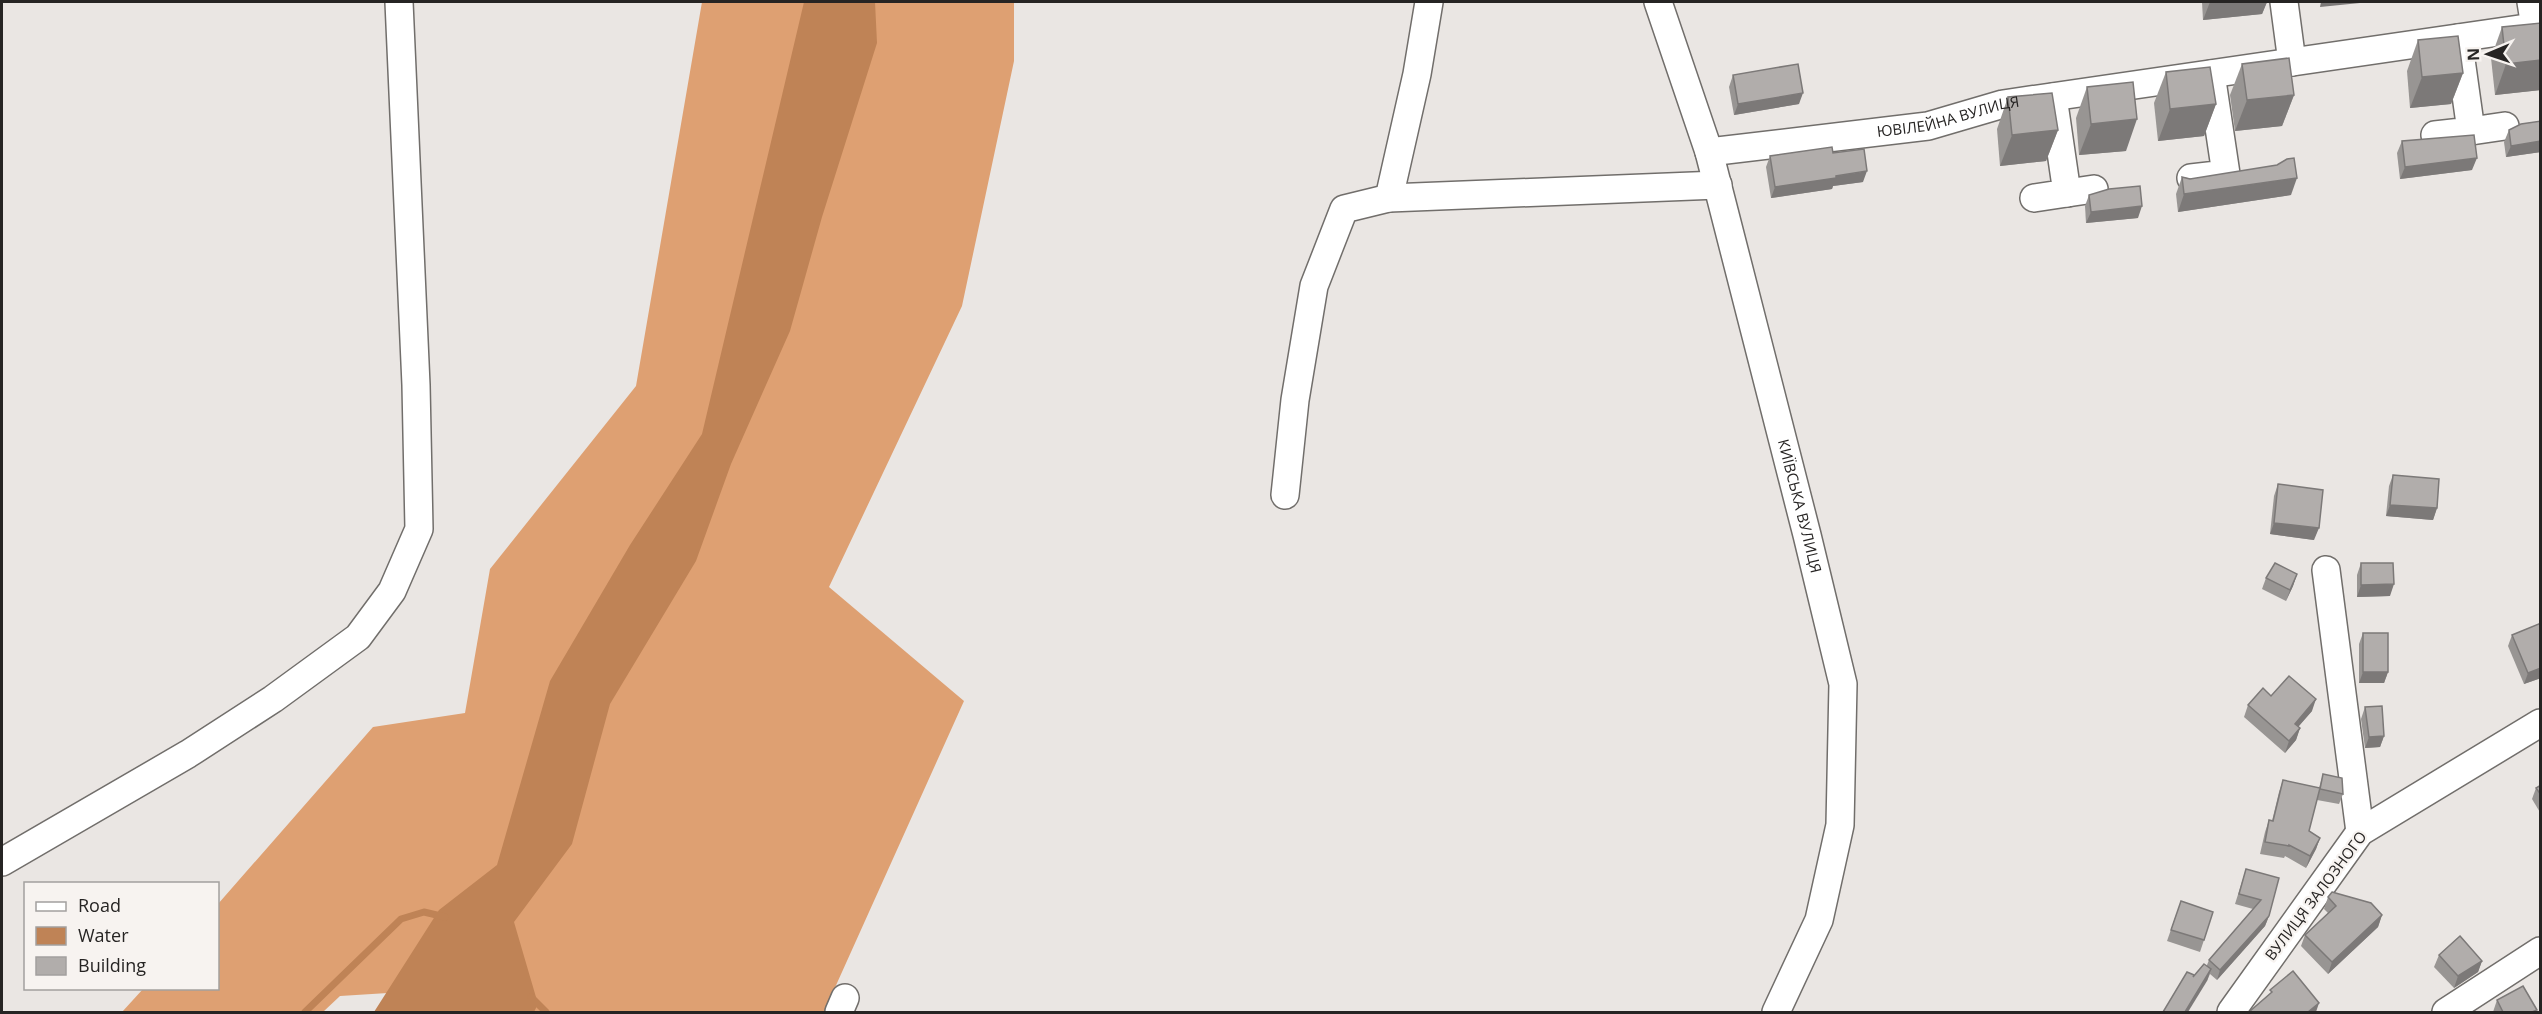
<svg xmlns="http://www.w3.org/2000/svg" width="2542" height="1014" viewBox="0 0 2542 1014" font-family="'Open Sans',sans-serif">
	<style>
		.forest { fill: #dea072 }
		.water { fill: #bf8356 }
		.lines { fill: none; stroke-linecap: round; stroke-linejoin: round }
		.stream { stroke: #bf8356; stroke-width: 7 }
		.minor-casing { stroke: #716e6b; stroke-width: 30 }
		.minor { stroke: #fff; stroke-width: 27 }
		.wall { fill: #989593 }
		.shaded-wall { fill: #7c7978 }
		.building { fill: #b1adab; stroke: #7c7978; stroke-width: 1.5 }
		.labels { text-anchor: middle; stroke-width: 4.5; stroke-linejoin: round; paint-order: stroke }
		.street-label { font-size: 15px; fill: #262423; stroke: #f7f3f0 }
	</style>
	<rect width="100%" height="100%" fill="#eae6e3"/>
	<!-- forest -->
	<path class="forest" d="M702 2H1014V61L962 306 829 587 964 701 824 1012H527L500 986 340 996 323 1012H122L143 989 218 988V904L373 727 465 713 490 569 636 386Z"/>
	<!-- water -->
	<path class="water" d="M804 2H875L877 43 822 217 790 331 731 464 696 561 610 704 572 844 514 922 538 1004 534 1012H374L439 910 497 865 550 681 630 545 702 434Z"/>
	<g class="lines">
		<!-- stream -->
		<g class="stream">
			<path d="M531 997 546 1012"/>
			<path d="M305 1012 401 919 424 912 445 917"/>
		</g>
		<!-- minor casing -->
		<g class="minor-casing">
			<g id="minor">
				<path id="s1" d="M1658 2 1709 152 1807 535 1843 684 1840 825 1819 920 1776 1012"/>
				<path d="M2284 2 2292 62"/>
				<path d="M2531 2 2535 27"/>
				<path d="M2471 131 2505 126"/>
				<path d="M2435 135 2471 131 2458 38"/>
				<path id="s2" d="M1709 152 1928 126 2003 104 2540 26"/>
				<path d="M2191 178 2226 174 2211 74"/>
				<path d="M2067 193 2094 189"/>
				<path d="M1389 198 1718 185"/>
				<path d="M2034 198 2067 193 2053 97"/>
				<path d="M1285 495 1295 400 1314 286 1344 209 1389 198 1417 74 1429 2"/>
				<path d="M2326 570 2360 832"/>
				<path d="M2 862 188 754 273 699 358 637 392 591 419 529 416 385 399 2"/>
				<path d="M839 1012 845 998"/>
				<path d="M2231 1012 2360 832 2540 723"/>
				<path d="M2446 1012 2540 951"/>
			</g>
		</g>
		<!-- minor -->
		<use href="#minor" class="minor"/>
	</g>
	<!-- wall -->
	<g class="wall">
		<path d="M2202 2H2267L2262 14 2203 20Z"/>
		<path d="M2541 23V90L2495 95 2491 58 2502 27Z"/>
		<path d="M2418 40 2463 73 2451 104 2410 108 2407 71Z"/>
		<path d="M2242 64 2294 95 2282 126 2235 131 2230 95Z"/>
		<path d="M2166 72 2216 104 2204 136 2158 141 2154 103Z"/>
		<path d="M1733 75 1799 104 1734 115 1729 87Z"/>
		<path d="M2087 87 2126 151 2079 155 2076 118Z"/>
		<path d="M2008 97 2058 130 2046 161 2000 166 1997 129Z"/>
		<path d="M2541 121V152L2506 157 2504 142 2509 130Z"/>
		<path d="M2402 141 2472 170 2400 179 2397 153Z"/>
		<path d="M1833 153 1863 182 1833 186 1832 189 1771 198 1766 167 1770 156Z"/>
		<path d="M2182 177 2291 195 2178 212 2176 194Z"/>
		<path d="M2089 195 2138 218 2086 223 2085 206Z"/>
		<path d="M2393 475 2437 508 2433 520 2386 516 2389 486Z"/>
		<path d="M2278 484 2314 540 2270 534 2274 496Z"/>
		<path d="M2361 563 2390 596 2357 597V575Z"/>
		<path d="M2297 574 2293 586 2286 601 2262 589 2266 578Z"/>
		<path d="M2541 623V678L2524 684 2508 646 2512 635Z"/>
		<path d="M2363 633 2388 672 2384 683H2359V644Z"/>
		<path d="M2271 696 2312 711 2298 727 2300 728 2296 740 2285 753 2244 717 2248 705Z"/>
		<path d="M2365 707 2384 736 2380 747 2365 748 2361 719Z"/>
		<path d="M2323 774 2343 794 2339 804 2317 800 2309 831 2320 838 2316 849 2306 868 2285 856 2284 858 2260 854 2265 832 2269 820 2272 821 2279 792 2283 780 2319 788Z"/>
		<path d="M2541 785V814L2532 799 2536 788Z"/>
		<path d="M2246 869 2269 916 2265 926 2217 980 2210 974 2207 981V965L2209 960 2253 909 2235 904Z"/>
		<path d="M2328 897 2382 915 2378 927 2328 974 2301 946 2305 935 2328 913 2324 909Z"/>
		<path d="M2181 901 2204 940 2200 952 2167 941Z"/>
		<path d="M2439 955 2482 961 2478 972 2454 988 2434 967Z"/>
		<path d="M2497 1000 2532 1012H2493Z"/>
	</g>
	<!-- shaded-wall -->
	<g class="shaded-wall">
		<path d="M2210 2H2267L2262 14 2203 20Z"/>
		<path d="M2321 2H2370L2320 7Z"/>
		<path d="M2541 60V90L2495 95 2506 64Z"/>
		<path d="M2463 73 2451 104 2410 108 2422 77Z"/>
		<path d="M1803 93 1799 104 1734 115 1738 104Z"/>
		<path d="M2294 95 2282 126 2235 131 2247 100Z"/>
		<path d="M2216 104 2204 136 2158 141 2170 109Z"/>
		<path d="M2137 119 2126 151 2079 155 2091 124Z"/>
		<path d="M2058 130 2046 161 2000 166 2012 135Z"/>
		<path d="M2541 141V152L2506 157 2511 146Z"/>
		<path d="M2477 158 2472 170 2400 179 2405 167Z"/>
		<path d="M1867 171 1863 182 1833 186 1832 189 1771 198 1775 187Z"/>
		<path d="M2297 178 2291 195 2178 212 2184 194Z"/>
		<path d="M2142 206 2138 218 2086 223 2091 212Z"/>
		<path d="M2390 505 2437 508 2433 520 2386 516Z"/>
		<path d="M2274 523 2319 528 2314 540 2270 534Z"/>
		<path d="M2297 574 2293 586 2286 601 2290 590Z"/>
		<path d="M2394 584 2390 596 2357 597 2361 585Z"/>
		<path d="M2541 668V678L2524 684 2528 673Z"/>
		<path d="M2363 672H2388L2384 683H2359Z"/>
		<path d="M2316 699 2312 711 2291 735 2295 724Z"/>
		<path d="M2300 728 2296 740 2285 753 2289 741Z"/>
		<path d="M2384 736 2380 747 2365 748 2369 737Z"/>
		<path d="M2320 838 2316 849 2306 868 2310 856Z"/>
		<path d="M2382 915 2378 927 2328 974 2332 962Z"/>
		<path d="M2269 916 2265 926 2217 980 2220 970Z"/>
		<path d="M2482 961 2478 972 2454 988 2458 976Z"/>
		<path d="M2211 969 2207 981 2188 1012H2185Z"/>
		<path d="M2319 1003 2316 1012H2308Z"/>
	</g>
	<!-- building -->
	<g class="building">
		<path d="M2541 23V60L2506 64 2502 27Z"/>
		<path d="M2458 36 2463 73 2422 77 2418 40Z"/>
		<path d="M2289 58 2294 95 2247 100 2242 64Z"/>
		<path d="M1798 64 1803 93 1738 104 1733 75Z"/>
		<path d="M2210 67 2216 104 2170 109 2166 72Z"/>
		<path d="M2133 82 2137 119 2091 124 2087 87Z"/>
		<path d="M2052 93 2058 130 2012 135 2008 97Z"/>
		<path d="M2541 121V141L2511 146 2509 130 2521 124Z"/>
		<path d="M2474 135 2477 158 2405 167 2402 141Z"/>
		<path d="M1832 147 1833 153 1864 149 1867 171 1836 176V178L1775 187 1770 156Z"/>
		<path d="M2294 158 2297 178 2184 194 2182 177 2190 179 2277 165 2287 159Z"/>
		<path d="M2140 186 2142 206 2091 212 2089 195 2109 189Z"/>
		<path d="M2393 475 2439 479 2437 508 2390 505Z"/>
		<path d="M2278 484 2323 490 2319 528 2274 523Z"/>
		<path d="M2275 563 2297 574 2290 590 2266 578Z"/>
		<path d="M2361 563H2393L2394 584 2361 585Z"/>
		<path d="M2541 623V668L2528 673 2512 635Z"/>
		<rect x="2363" y="633" width="25" height="39"/>
		<path d="M2289 676 2316 699 2295 724 2300 728 2289 741 2248 705 2263 688 2271 696Z"/>
		<path d="M2382 706 2384 736 2369 737 2365 707Z"/>
		<path d="M2323 774 2342 778 2343 794 2320 789Z"/>
		<path d="M2283 780 2320 788 2309 831 2320 838 2310 856 2289 845V846L2265 842 2269 820 2273 821Z"/>
		<path d="M2541 785V795L2536 788Z"/>
		<path d="M2246 869 2279 878 2269 916 2220 970 2209 960 2261 900 2239 894Z"/>
		<path d="M2332 892 2371 903 2382 915 2332 962 2305 935 2336 906 2328 897Z"/>
		<path d="M2181 901 2213 912 2204 940 2171 930Z"/>
		<path d="M2460 936 2482 961 2458 976 2439 955Z"/>
		<path d="M2204 964 2211 969 2185 1012H2163L2187 972 2194 975 2193 977Z"/>
		<path d="M2293 971 2319 1003 2308 1012H2249L2272 992 2270 990Z"/>
		<path d="M2523 986 2537 1010 2532 1012H2503L2497 1000Z"/>
	</g>
	<g class="labels">
		<!-- street labels -->
		<g class="street-label">
			<text dy="5" stroke="none"><textPath href="#s2" startOffset="242">ЮВІЛЕЙНА ВУЛИЦЯ</textPath></text>
			<text dy="5" stroke="none"><textPath href="#s1" startOffset="524">КИЇВСЬКА ВУЛИЦЯ</textPath></text>
			<text transform="translate(2316 896) rotate(-53)" y="5">ВУЛИЦЯ ЗАЛОЗНОГО</text>
		</g>
	</g>
	<!-- border -->
	<rect width="2542" height="1014" fill="none" stroke="#262423" stroke-width="6"/>
	<!-- legend -->
	<rect x="24" y="882" width="195" height="108" fill="#f7f3f0" stroke="#a3a09e" stroke-width="1.5"/>
	<rect x="36" y="902" width="30" height="9" fill="#ffffff" stroke="#a3a09e" stroke-width="1.5"/>
	<text x="78" y="912" font-size="18" fill="#262423">Road</text>
	<rect x="36" y="927" width="30" height="18" fill="#bf8356" stroke="#a3a09e" stroke-width="1.5"/>
	<text x="78" y="942" font-size="18" fill="#262423">Water</text>
	<rect x="36" y="957" width="30" height="18" fill="#b1adab" stroke="#a3a09e" stroke-width="1.5"/>
	<text x="78" y="972" font-size="18" fill="#262423">Building</text>
	<!-- north arrow -->
	<g transform="translate(2488 54) rotate(268)" stroke="#f7f3f0" stroke-width="4.5" paint-order="stroke">
	<path d="M0-4.5L10 22L0 15L-10 22Z" fill="#262423"/>
	<text y="-9" font-size="16" font-weight="bold" text-anchor="middle" fill="#262423">N</text>
	</g>
</svg>
